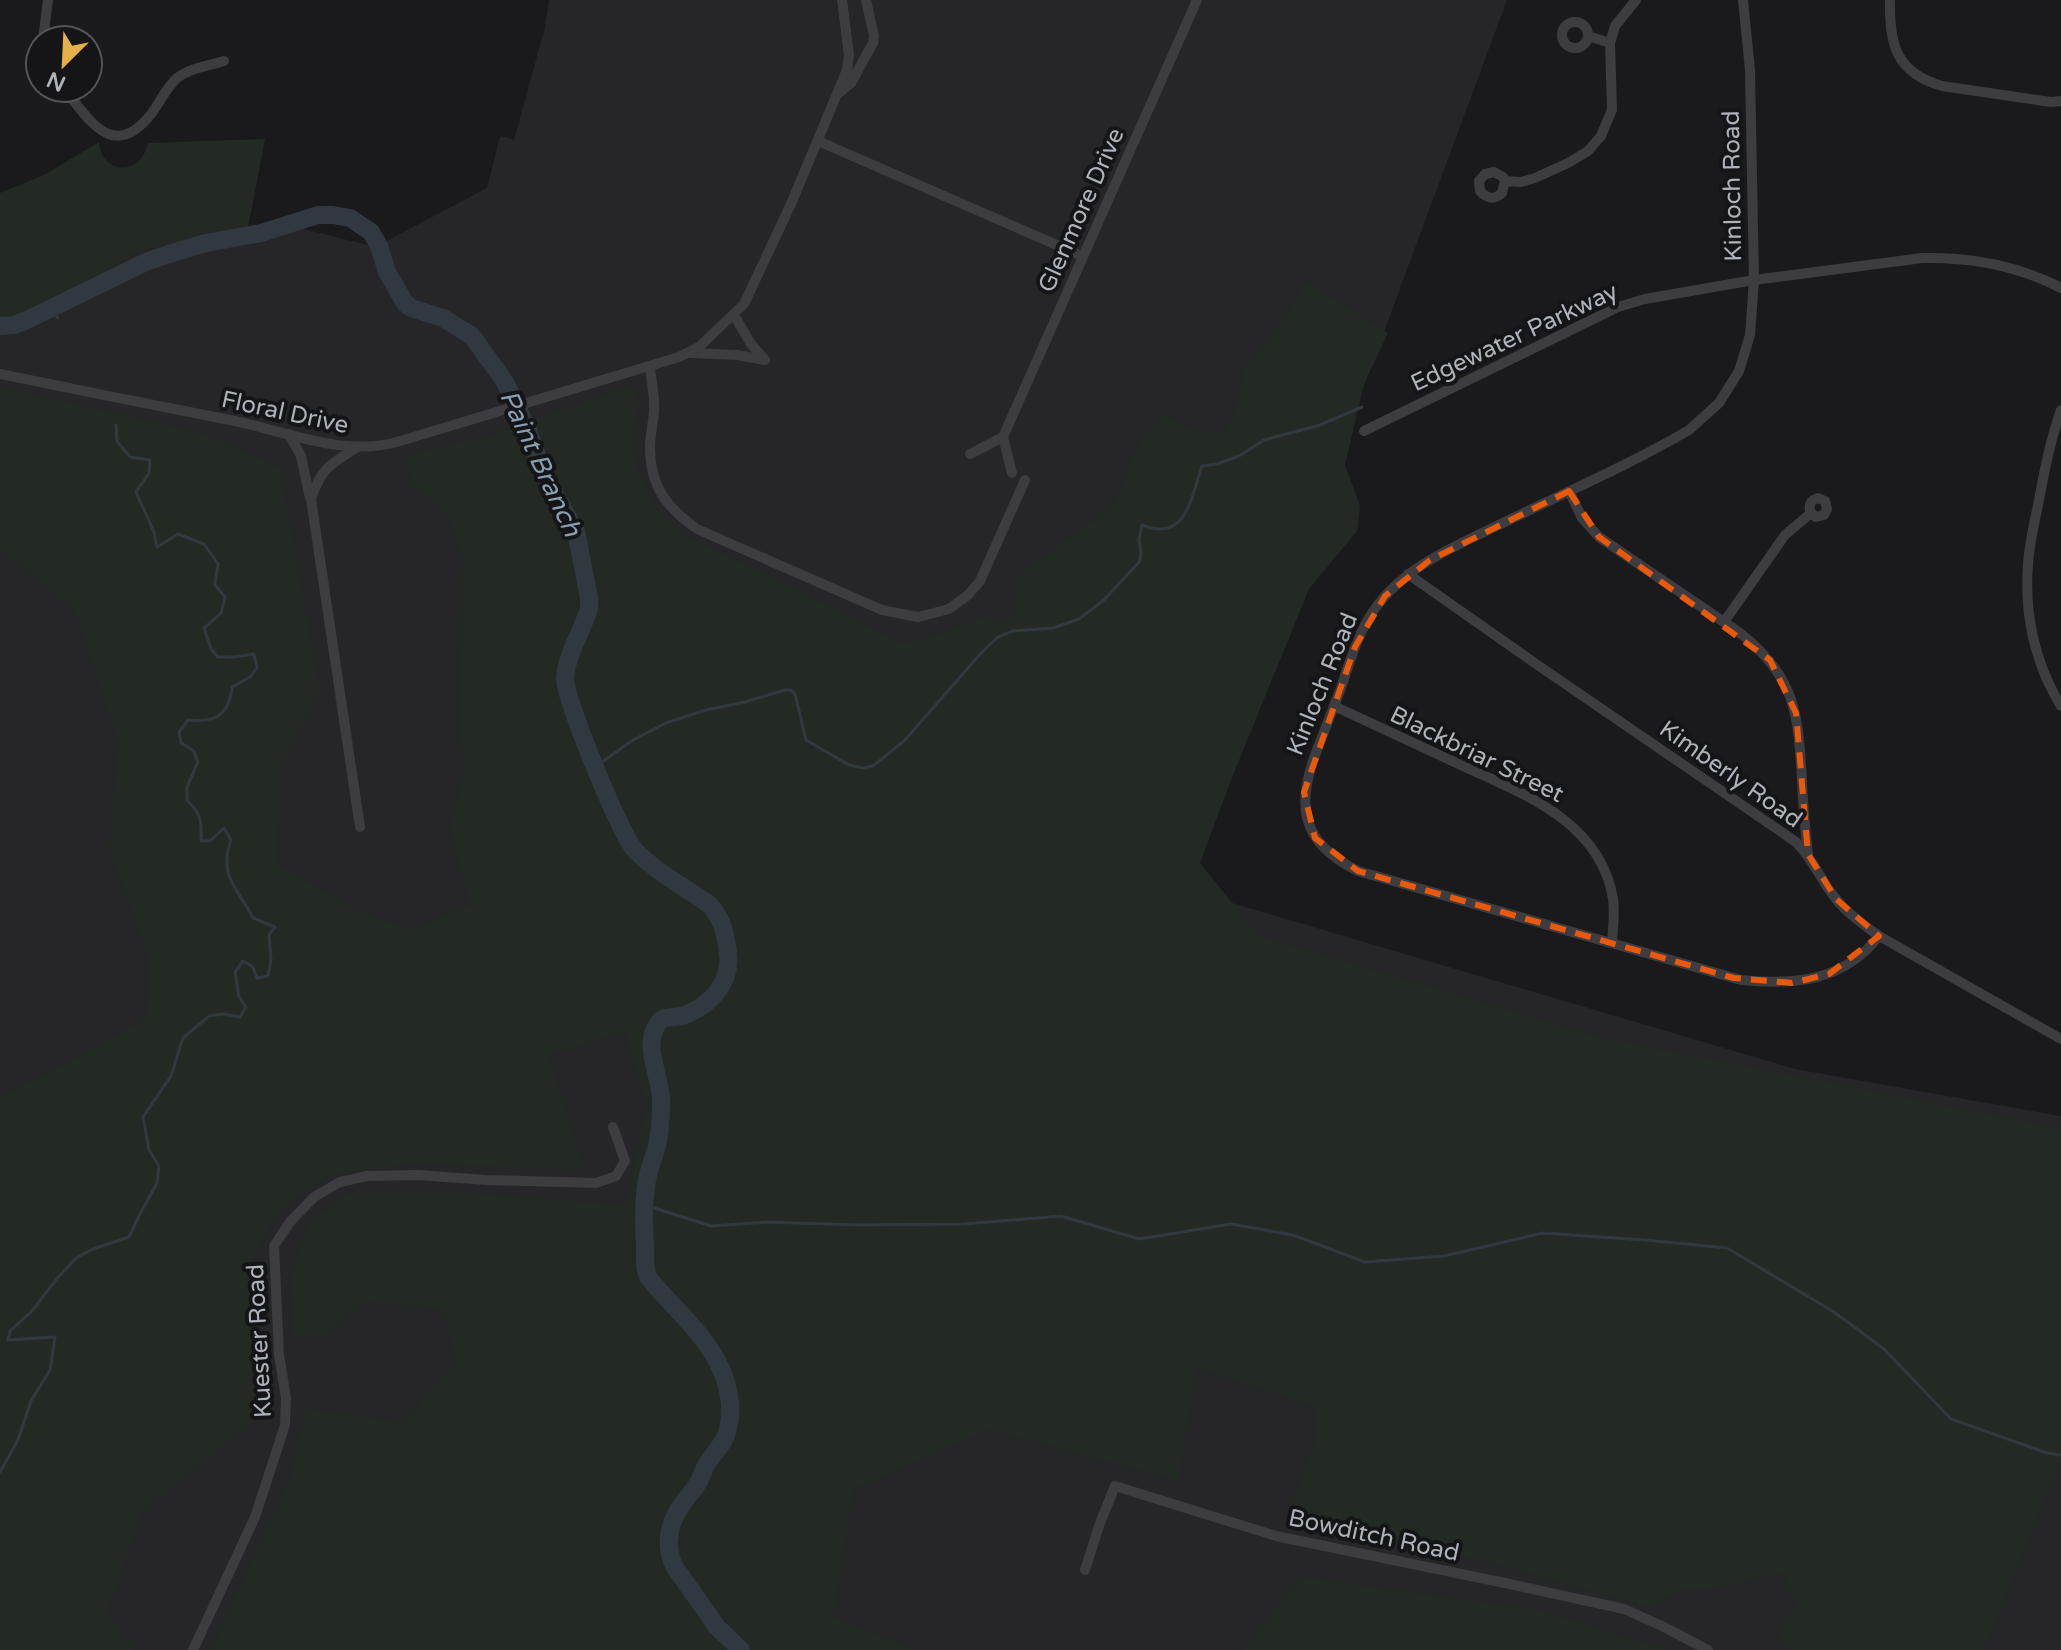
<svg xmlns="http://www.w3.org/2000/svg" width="2061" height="1650" viewBox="0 0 2061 1650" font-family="'Varela Round',sans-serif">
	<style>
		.built { fill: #262629 }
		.green { fill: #222a23 }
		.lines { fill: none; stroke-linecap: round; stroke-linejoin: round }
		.stream { stroke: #313940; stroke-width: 3 }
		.river { stroke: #313940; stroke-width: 18 }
		.minor { stroke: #3c3c41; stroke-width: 10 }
		.marked { fill: none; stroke: #e8590c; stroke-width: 6; stroke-dasharray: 16 10; stroke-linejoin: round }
		.labels { text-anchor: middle; stroke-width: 8; stroke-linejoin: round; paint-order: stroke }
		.street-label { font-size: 24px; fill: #aeb2bb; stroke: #151517 }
		.water-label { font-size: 26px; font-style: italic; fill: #889fb2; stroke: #151517 }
	</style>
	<rect width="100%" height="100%" fill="#1a1a1c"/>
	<!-- built -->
	<path class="built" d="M549 0H1507L1178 887 1795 1069 2061 1116V1650H0V318L23 326 75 306 131 252 292 226 375 247 487 188 500 136 514 140 545 27Z"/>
	<!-- green -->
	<g class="green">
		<path d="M265 139 247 233 131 252 75 306 23 326 0 318V193L44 175 99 142C102 175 141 177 148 143Z"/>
		<path d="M1305 281 1388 333 1364 384 1345 465 1360 506 1357 531 1309 589 1231 780 1200 863 1259 936 1598 1037 2061 1129V1459L1989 1639 1983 1650H1792L1779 1640 1785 1622 1797 1606 1782 1572 1715 1589 1679 1590 1652 1608 1489 1562 1287 1518 1315 1440V1406L1196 1368 1179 1481 990 1429 854 1489 833 1617 915 1650H211L289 1481 306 1409 403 1423 455 1363 444 1309 365 1301 325 1337H293L290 1277 309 1222 349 1193 446 1191 627 1205 646 1105 625 1031 549 1055 585 1170 411 1163 330 1175 279 1211 253 1259 267 1410 142 1512 107 1614 133 1646 134 1650H0V1097L76 1058 146 1018 149 960 109 848 118 741 75 611 0 548V387L204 434 280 468 320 690 280 769 277 864 359 912 412 930 470 905 449 828 464 772 460 733 462 552 444 509 414 487 404 456 486 437 630 386 639 400 633 434 637 468 656 509 687 537 754 568 904 644 947 632 986 616 1002 624 1015 607 1018 576 1113 507 1139 443 1163 415 1191 430 1226 433 1240 394 1243 367 1277 332Z"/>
		<path d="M1302 1577 1538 1610 1669 1650H1242Z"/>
	</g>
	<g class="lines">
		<!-- stream -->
		<g class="stream">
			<path d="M51 309 58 318"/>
			<path d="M595 767 633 740 666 723 706 710 745 702 785 690H791L795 694 806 740 849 765 863 768 873 766 904 741 982 652 998 637 1013 631 1053 628 1079 619 1104 600 1140 561 1141 553 1139 540 1142 525C1187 543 1191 497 1202 466L1217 464 1239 456 1264 440 1320 425 1362 407"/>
			<path d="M645 1205 711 1226 766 1222 858 1225 964 1224 1061 1216 1139 1239 1231 1224 1293 1235 1365 1262 1444 1256 1543 1233 1645 1240 1727 1248 1834 1312 1884 1349 1951 1419 2047 1453 2061 1455"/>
			<path d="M0 1472 18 1440 31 1401 50 1370 55 1337 8 1340 10 1331 32 1311 55 1281 76 1258 93 1249 129 1237 140 1214 157 1183 159 1166 149 1150 143 1117 171 1076 183 1038 209 1016 224 1014 240 1017 246 1007 239 997 235 972 243 961 253 967 257 978 268 976 271 960 269 935 275 927 253 918C238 888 218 877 231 840L224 828 210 841H201C202 821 201 814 187 800V787L198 762 194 751 181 743 179 732 188 720C216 723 229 715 232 687L250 677 257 668 254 654 235 657H218L211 649 204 628 221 613 225 597 215 585 218 564 204 544 178 534 157 547 154 532 136 492 149 473 150 460 130 457 117 441 116 425"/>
		</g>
		<!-- river -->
		<path class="river" d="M0 326 14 325 27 320 146 262 169 254 206 243 261 233 318 215H333L350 218 371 232 379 246 387 272 405 303 411 308 443 318 472 336 505 382 528 430 543 474 576 531 589 598V609C582 631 567 654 565 678 564 697 621 836 635 850 648 864 667 877 683 887 694 895 709 901 716 913 723 923 727 941 728 953 732 983 709 1007 682 1016 675 1018 665 1015 659 1022 640 1046 663 1078 661 1104 661 1118 660 1133 657 1146 653 1160 647 1173 646 1187 643 1206 644 1228 645 1247 645 1258 644 1267 648 1277 672 1307 705 1333 721 1369 729 1387 733 1410 728 1429 725 1443 716 1450 709 1461 704 1467 702 1476 698 1483 694 1490 688 1496 683 1503 669 1522 664 1543 674 1566L717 1627 741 1650"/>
		<!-- minor -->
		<g class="minor">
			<path d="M1743 0 1750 70 1754 280 1750 335 1739 371 1719 403 1689 430C1631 464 1569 491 1509 520 1461 544 1406 564 1374 610 1358 633 1350 661 1341 688 1333 709 1325 729 1317 750 1295 806 1301 843 1358 871L1741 980C1795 985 1843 982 1879 936"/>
			<path d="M1890 0C1889 44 1896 73 1942 86L2051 102 2061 101"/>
			<circle cx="1575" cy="35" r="13"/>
			<path d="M1588 36 1610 43"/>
			<path d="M43 40 48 0"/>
			<path d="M63 88C90 120 113 163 152 113 160 102 166 88 177 78 190 68 208 66 224 61"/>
			<path d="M839 93 851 83 873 43 874 36 866 0"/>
			<path d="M818 141 1082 256"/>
			<path d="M1505 181 1502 193C1495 200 1487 199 1480 191L1479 181 1485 174 1494 172 1503 177 1505 181 1521 182 1535 178 1568 163 1588 151 1601 136 1612 110 1610 43 1615 26 1636 0"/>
			<path d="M734 315 751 344 765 360"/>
			<path d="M691 353 737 355 765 360"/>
			<path d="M650 367C651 379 654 391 654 404 655 418 650 432 650 447 650 486 666 507 697 529L882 610 918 617 949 609 968 595 980 581 1025 480"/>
			<path d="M0 374C78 390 157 406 235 421 288 432 343 457 397 442L679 357 699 347 744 304 791 204 847 70 849 55 842 0"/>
			<path d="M2061 410C2050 441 2044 473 2038 505 2034 525 2029 545 2028 565 2024 614 2035 664 2061 706"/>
			<path d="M1364 431 1618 307 1645 299 1754 280 1922 258C1971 257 2017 265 2061 288"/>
			<path d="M289 434 301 456 310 498"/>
			<path d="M356 448C329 465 321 469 311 499L360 827"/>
			<path d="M970 454 1003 437"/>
			<path d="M1012 473 1003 437 1197 0"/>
			<path d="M1569 491 1582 518 1599 537 1740 633C1796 677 1798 714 1802 780 1803 805 1805 829 1808 854"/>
			<path d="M1408 574 1539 666 1796 842C1813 859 1821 881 1836 899 1848 914 1864 925 1879 936L2061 1039"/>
			<path d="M1724 622 1785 535 1811 513C1808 506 1810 500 1818 498L1825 501 1827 509 1824 515 1816 517 1811 513"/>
			<path d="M1334 706C1377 726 1420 746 1463 766 1524 794 1601 822 1613 899 1615 914 1613 928 1612 942"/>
			<path d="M1085 1570 1100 1523 1115 1486 1276 1536 1505 1583 1624 1609 1662 1626 1708 1650"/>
			<path d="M193 1650 255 1517 285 1425 286 1398 279 1355 274 1246 290 1222 314 1197 340 1182 367 1176 418 1175 486 1180 596 1183 616 1176 625 1161 613 1127"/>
		</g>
	</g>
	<!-- marked area -->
	<path class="marked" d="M1569 491 1599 537 1770 660 1796 713 1808 854 1836 899 1879 936 1829 974 1792 983 1734 978 1358 871 1315 838 1304 792 1355 647 1385 596 1430 560Z"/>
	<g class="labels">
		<!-- street labels -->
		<g class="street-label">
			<text transform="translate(1732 186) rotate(-91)" y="8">Kinloch Road</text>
			<text transform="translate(1081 210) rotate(-66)" y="8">Glenmore Drive</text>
			<text transform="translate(1514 337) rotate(-25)" y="8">Edgewater Parkway</text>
			<text transform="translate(285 412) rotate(12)" y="8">Floral Drive</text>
			<text transform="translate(1322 684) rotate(-68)" y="8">Kinloch Road</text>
			<text transform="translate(1477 754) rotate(26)" y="8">Blackbriar Street</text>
			<text transform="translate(1731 774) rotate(35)" y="8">Kimberly Road</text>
			<text transform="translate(259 1341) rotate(-93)" y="8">Kuester Road</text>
			<text transform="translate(1374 1535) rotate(12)" y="8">Bowditch Road</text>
		</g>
		<!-- water labels -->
		<g class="water-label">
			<text transform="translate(541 463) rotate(65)" y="9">Paint Branch</text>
		</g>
	</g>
	<!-- north arrow -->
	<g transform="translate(64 64) rotate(204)"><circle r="38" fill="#151517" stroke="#525459" stroke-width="2"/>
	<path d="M0-6L14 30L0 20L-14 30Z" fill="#e5b04a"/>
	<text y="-12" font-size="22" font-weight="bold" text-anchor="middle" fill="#aeb2bb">N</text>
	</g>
</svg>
